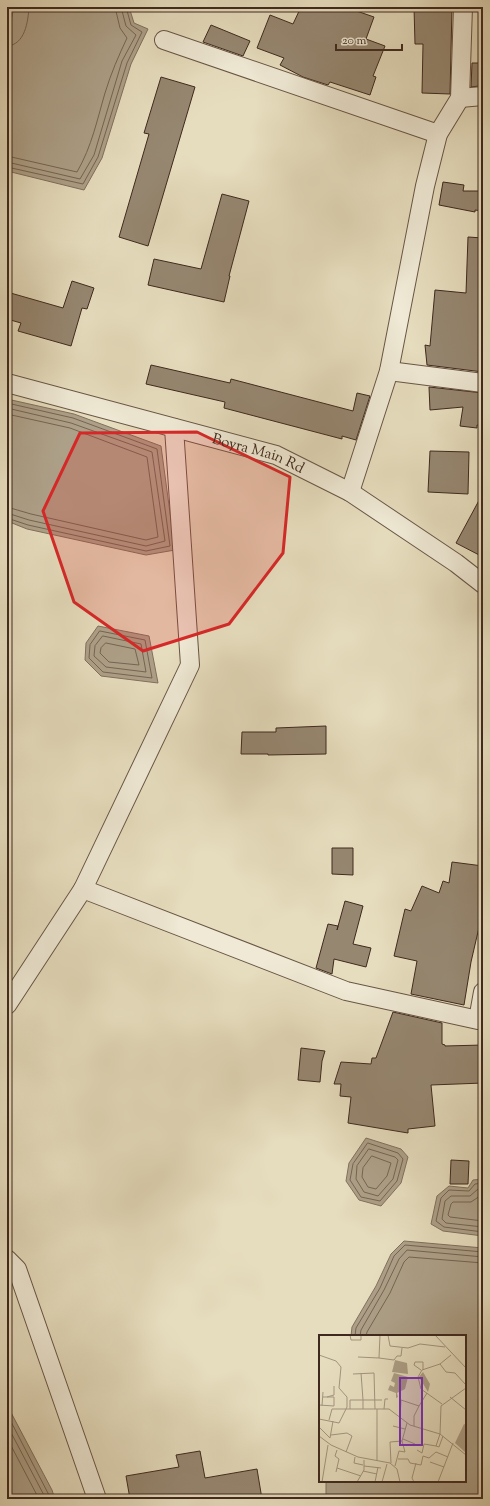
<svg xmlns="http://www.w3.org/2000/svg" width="490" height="1506" viewBox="0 0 490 1506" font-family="'Sorts Mill Goudy',serif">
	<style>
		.water { fill: #ada088; stroke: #81705e }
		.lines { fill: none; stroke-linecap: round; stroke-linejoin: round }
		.shore { stroke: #766453; stroke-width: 1 }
		.building { fill: #968771; stroke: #3f291e }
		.street-casing { stroke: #695646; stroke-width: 20 }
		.street { stroke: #efe9d5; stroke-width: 18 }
		.marked { fill: #d62828; fill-opacity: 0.2; stroke: #d62828; stroke-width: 3; stroke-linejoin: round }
		.labels { text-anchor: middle; stroke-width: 3; stroke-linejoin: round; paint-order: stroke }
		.street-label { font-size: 15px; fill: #3f291e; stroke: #efe9d5 }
		.inset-road { fill: none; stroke: #a3957e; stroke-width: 1 }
		.view { fill: #7b2cbf; fill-opacity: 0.15; stroke: #7b2cbf; stroke-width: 2 }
		.inset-edge { fill: none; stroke: #3f291e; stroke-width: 2 }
	</style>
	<rect width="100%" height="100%" fill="#e6ddbe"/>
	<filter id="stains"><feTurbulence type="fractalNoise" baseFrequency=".005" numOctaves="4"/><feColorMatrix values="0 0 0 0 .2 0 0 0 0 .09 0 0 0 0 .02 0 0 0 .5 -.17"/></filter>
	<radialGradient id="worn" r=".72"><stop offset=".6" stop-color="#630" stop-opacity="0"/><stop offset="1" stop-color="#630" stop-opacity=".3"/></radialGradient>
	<!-- water -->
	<g class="water">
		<path d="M14 7H129L134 23 148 29 131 64 102 158 84 190 7 171V38Z"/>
		<path d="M7 399 74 414 161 446 175 550 146 555 27 529 7 521Z"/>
		<path d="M98 626 149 636 158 683 101 676 85 660 86 643Z"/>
		<path d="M366 1138 401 1149 408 1157 401 1183 381 1206 359 1200 346 1181 349 1163Z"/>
		<path d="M483 1179V1236L443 1231 431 1224 437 1196 449 1186 468 1188 473 1180Z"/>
		<path d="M404 1241 483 1248V1499H326V1481H465V1336H351L352 1327 376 1286 391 1254Z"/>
		<path d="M7 1405 52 1490 55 1499H7Z"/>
	</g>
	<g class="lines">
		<!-- shore -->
		<g class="shore">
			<path d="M7 46C25 45 28 22 29 7"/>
			<path d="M7 156 77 172C92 146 97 120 105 93 111 73 119 55 127 38L120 28 115 7"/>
			<path d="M7 162 80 179 94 155 122 61 136 35 126 26 121 7"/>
			<path d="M7 167 83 184 98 157 127 63 142 32 131 25 126 7"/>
			<path d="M7 403 73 418 157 449 170 546 146 551 28 525 7 518"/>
			<path d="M7 408 71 423 152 452 165 541 146 546 29 520 7 513"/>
			<path d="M7 414 70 428 147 457 158 537 146 540 31 514 7 507"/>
			<path d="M100 631 145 640 152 678 103 672 89 658 90 645Z"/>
			<path d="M103 636 141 644 146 672 106 667 94 656 95 646Z"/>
			<path d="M106 643 135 649 139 665 109 662 100 653 101 648Z"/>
			<path d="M368 1143 398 1153 403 1159 397 1181 380 1201 361 1197 350 1180 353 1164Z"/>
			<path d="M369 1149 395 1157 398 1160 393 1179 378 1196 364 1192 356 1179 357 1166Z"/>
			<path d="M372 1156 391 1163 387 1176 376 1189 368 1187 362 1177 363 1168Z"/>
			<path d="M483 1183 475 1184 469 1191 449 1190 441 1198 436 1221 444 1227 483 1232"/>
			<path d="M483 1188 478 1189 470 1196H451L445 1201 442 1219 446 1223 483 1227"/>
			<path d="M483 1194 471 1202H453L451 1204 448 1215 450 1217 483 1221"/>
			<path d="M355 1336 356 1328 380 1288 394 1256 405 1245 483 1252"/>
			<path d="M360 1336 361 1330 384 1290 399 1259 407 1250 483 1257"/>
			<path d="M366 1336 367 1332 390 1293 404 1262 409 1257 483 1263"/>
			<path d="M7 1414 51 1499"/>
			<path d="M7 1425 46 1499"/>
			<path d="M7 1438 39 1499"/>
		</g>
	</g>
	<!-- building -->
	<g class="building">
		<path d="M301 7H345L374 17 366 39 385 46 373 76 376 77 370 95 330 82 328 85 303 77 280 65 284 58 257 48 270 15 293 24Z"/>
		<path d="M414 7H452L450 94 422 93 423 44H415Z"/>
		<path d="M211 25 250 41 243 56 203 42Z"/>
		<path d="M472 63H479V86L471 87Z"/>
		<path d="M161 77 195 87 148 246 119 237 149 134 144 133Z"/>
		<path d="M443 182 464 185 463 191H483V211L475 210V212L439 205Z"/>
		<path d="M222 194 249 201 229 276H230L224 302 148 285 154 259 201 269Z"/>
		<path d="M468 237 483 238V372L427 365 425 345 430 346 435 290 466 293Z"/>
		<path d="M72 281 94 288 87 309 82 308 71 346 18 331 21 323 7 319V292L63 308Z"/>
		<path d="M151 365 230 383 231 379 353 411 357 393 370 396 356 440 342 436V439L224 408 225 402 146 384Z"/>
		<path d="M429 387 483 393V426L477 425V428L460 426 463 407 430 410Z"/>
		<path d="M430 451 469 452 468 494 428 492Z"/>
		<path d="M483 493V557L456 543Z"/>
		<path d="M326 726V754L268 755V754H241L242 732H276V728Z"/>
		<path d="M332 848H353V875L332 874Z"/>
		<path d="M452 862 483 866V910L471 962 464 1005 411 994 417 961 394 956 405 909 411 911 422 886 439 893 443 881 449 883Z"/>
		<path d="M345 901 363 906 353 944 371 948 366 967 334 959 332 974 316 968 328 924 338 926 337 930Z"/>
		<path d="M393 1012 442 1023V1044L445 1045V1046L483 1045V1083L431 1085 435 1126 408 1129V1133L348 1123 351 1097 340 1096 341 1084H334L341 1062 371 1064 372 1058H376Z"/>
		<path d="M301 1048 325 1051 322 1061 320 1082 298 1080Z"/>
		<path d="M451 1160 469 1161 468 1184H450Z"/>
		<path d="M200 1451 205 1478 257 1469 262 1499H130L126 1476 179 1467 176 1455Z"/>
	</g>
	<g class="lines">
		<!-- street casing -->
		<g class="street-casing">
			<g id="street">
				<path d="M164 40 438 134"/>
				<path d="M460 98 483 96"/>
				<path d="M389 371 483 383"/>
				<path id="s1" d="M7 383 276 455 350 492 456 563 483 584"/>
				<path d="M350 492 389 371 425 186 438 134 460 98 463 7"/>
				<path d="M83 889 190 665 174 428"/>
				<path d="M7 1005 83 889 346 991 478 1020 483 992"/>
				<path d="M7 1259 17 1269 97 1499"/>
			</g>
		</g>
		<!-- street -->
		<use href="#street" class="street"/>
	</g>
	<!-- marked area -->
	<path class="marked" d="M197 432 290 477 283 553 229 624 143 651 74 602 43 511 80 433Z"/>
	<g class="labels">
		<!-- street labels -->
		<g class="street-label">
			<text dy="5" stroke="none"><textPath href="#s1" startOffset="261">Boyra Main Rd</textPath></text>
		</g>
	</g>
	<!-- overview -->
	<g transform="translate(319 1335)">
		<rect width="147" height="147" fill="#e6ddbe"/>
		<path d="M76 25 88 28 89 39 73 37ZM104 37 111 49 109 57 100 42ZM75 38 89 42 86 54 78 58 79 62 77 63V58L69 55 71 50 75 52 76 48 72 46ZM145 89 147 90 146 117 136 108Z" fill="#ada088"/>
		<path class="inset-road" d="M31 0 32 5H42V0M61 0 60 23 75 25 78 21H82L83 13M69 0 71 11 89 13 101 9 126 12M116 0 147 33M0 20 17 26 22 32 20 53 28 62V72L20 88 0 84M39 22 60 23M121 29 132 20M102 35 95 30 96 27H104V35M42 38 44 65H63M34 39 55 38 56 74M8 62 15 60V51M131 62 147 75M123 69 102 54 99 42 103 35 121 29 127 37 136 38 147 50M3 71 4 57M0 74V70L15 71V62H4M31 74V65H44V74M65 74 66 64H69M81 83 82 65 100 71 108 58M10 85 13 74H70L91 90 121 99 147 120M74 91 86 94M95 91V81L100 71M0 92 11 103 14 86M12 100 28 98 33 101 27 117M0 101 12 110 39 122 71 128 78 134 81 147M84 104 96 109M117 111 120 112 124 101M98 115 103 118 105 109 117 111 121 99 122 71 147 53M36 122 35 128 44 130M79 124H89L91 128 102 130 104 121 110 123 117 117 129 122M58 126V74M111 127 125 132M72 128 71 107 83 106M45 131 62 133M76 131 80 116 86 117 83 106 88 88M18 133 42 141M44 136 58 139M17 137 20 124 16 121 18 115M3 147 9 110M38 147 45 135V125M56 147 59 132M63 147 68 129M95 147 93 143 97 128M119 147 134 108"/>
		<path class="view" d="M81 43H103V110H81Z"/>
		<rect width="147" height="147" class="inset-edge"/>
	</g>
	<!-- margin -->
	<rect width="490" height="1506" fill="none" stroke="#e6ddbe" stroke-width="24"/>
	<rect x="8" y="8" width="474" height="1490" fill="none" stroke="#3f291e" stroke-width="2"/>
	<rect x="12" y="12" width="466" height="1482" fill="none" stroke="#3f291e"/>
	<!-- scale -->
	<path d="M336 44v6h66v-6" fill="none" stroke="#3f291e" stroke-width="2"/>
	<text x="342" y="44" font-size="12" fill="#3f291e" stroke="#efe9d5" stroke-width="3" paint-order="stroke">20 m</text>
	<rect width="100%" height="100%" filter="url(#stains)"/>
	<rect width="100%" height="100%" fill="url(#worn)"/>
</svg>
